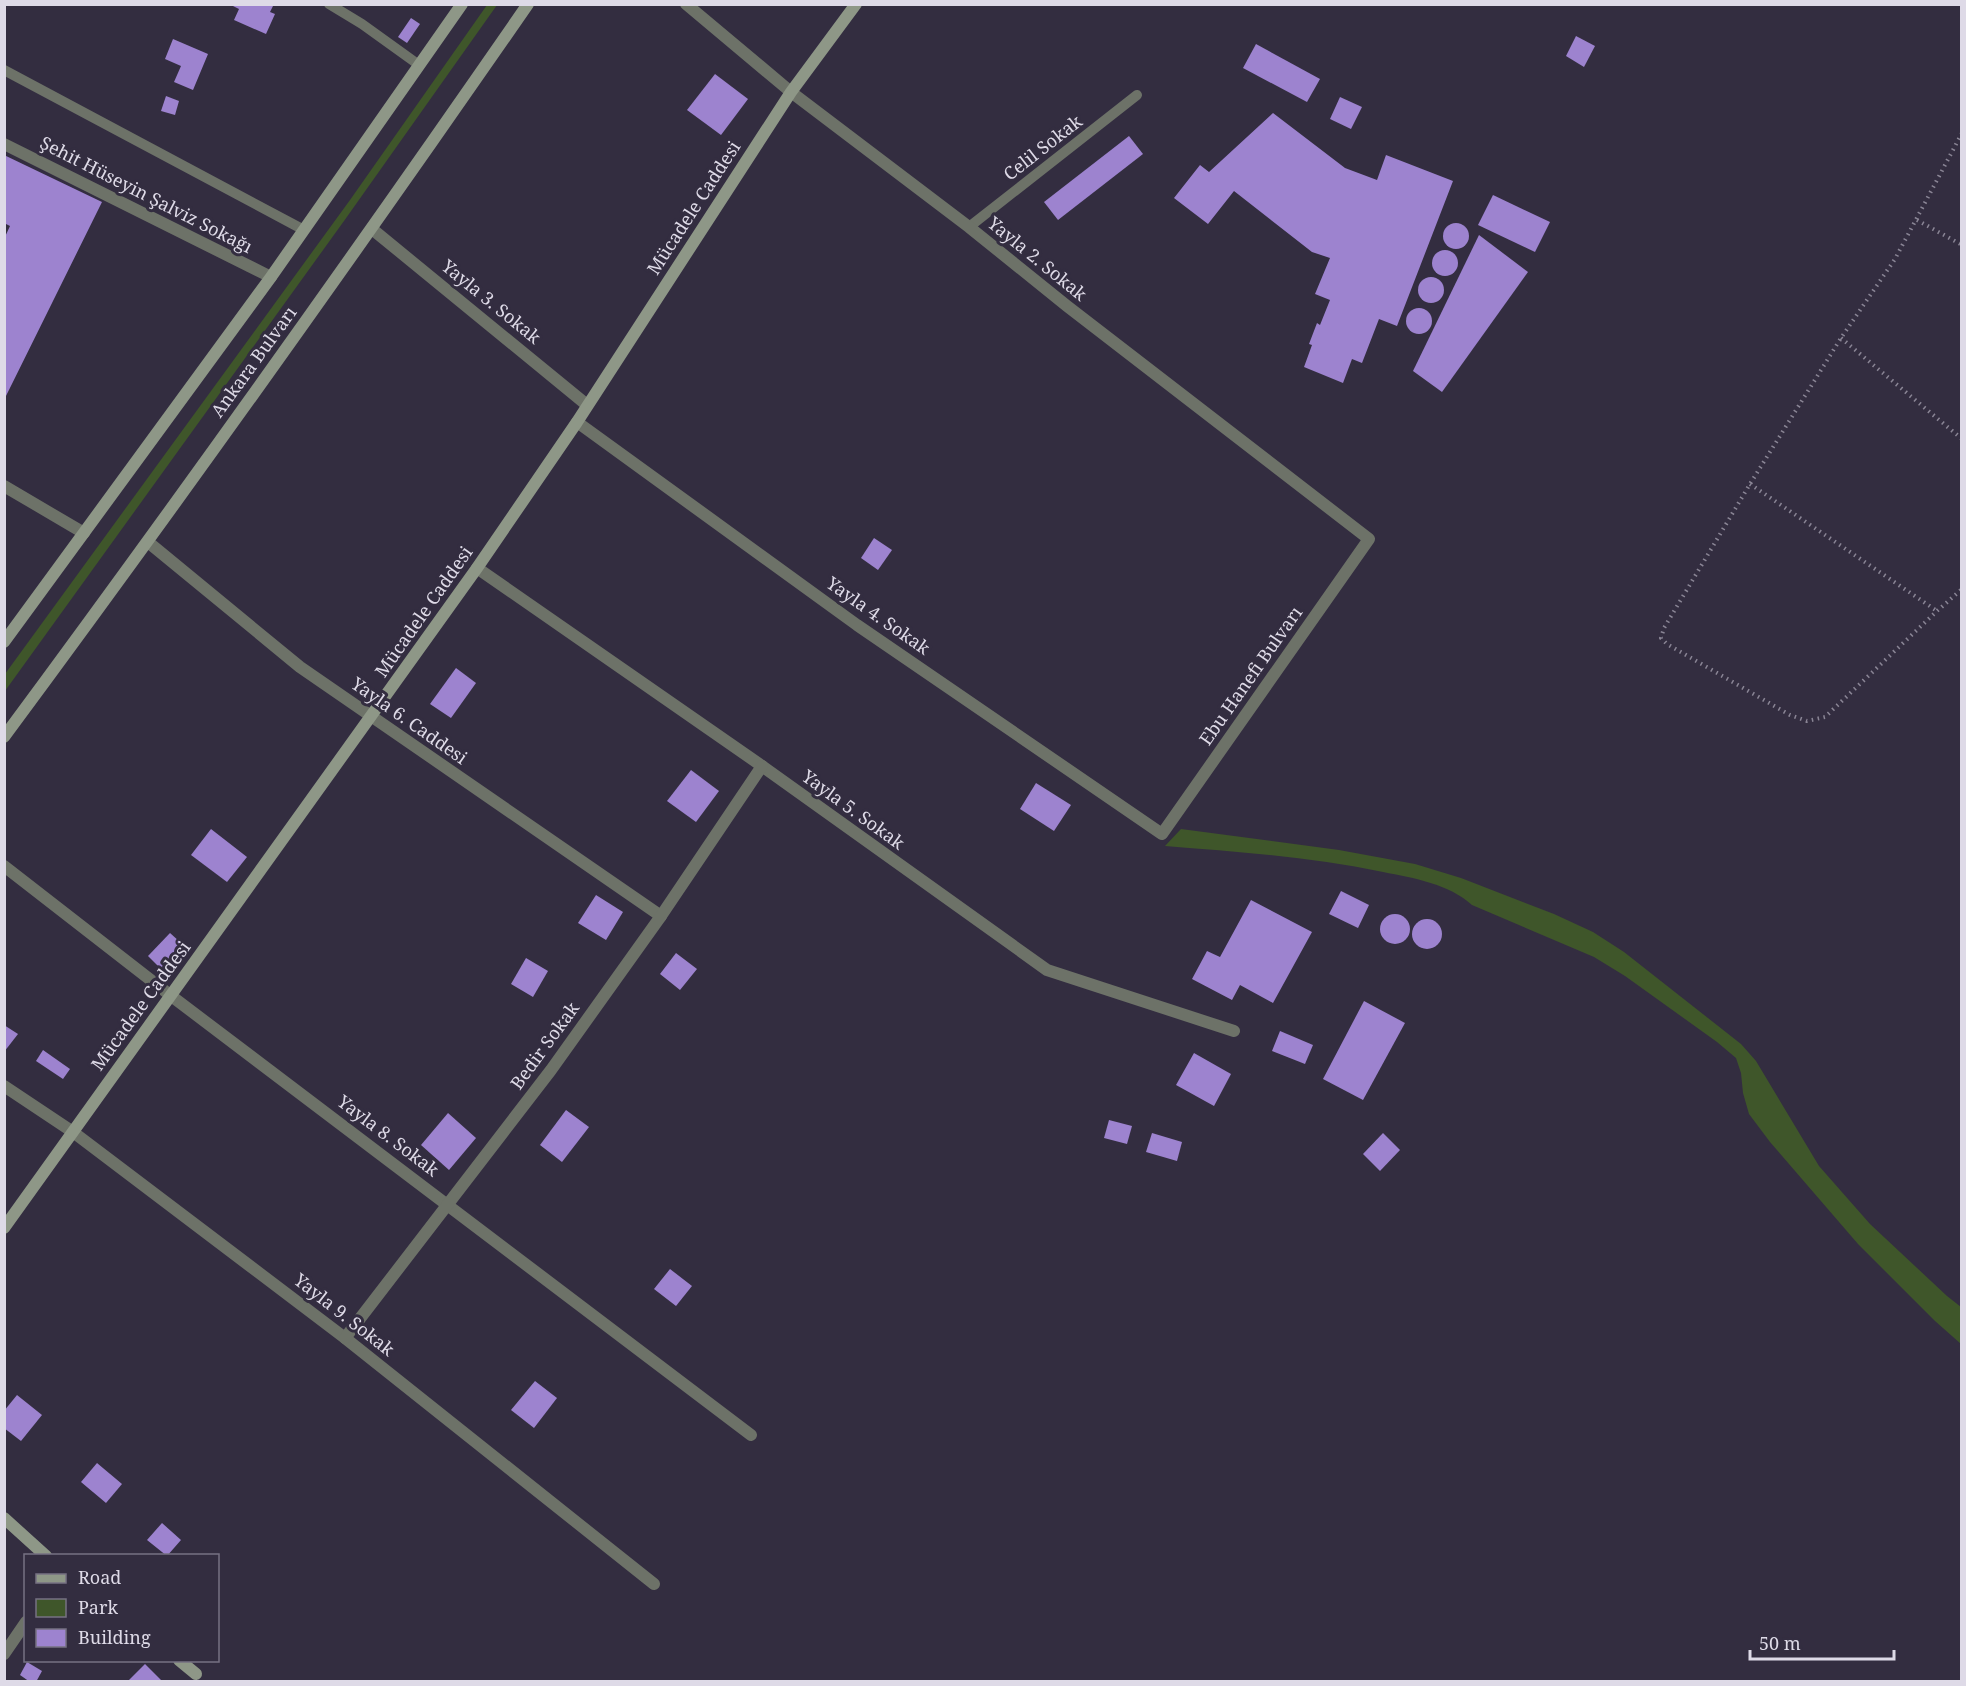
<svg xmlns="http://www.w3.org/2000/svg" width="1966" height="1686" viewBox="0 0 1966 1686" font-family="'Noto Serif',serif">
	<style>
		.green { fill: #3f562a }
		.building { fill: #9d83cf }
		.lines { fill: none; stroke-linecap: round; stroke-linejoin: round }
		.path { stroke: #8a8595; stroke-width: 4; stroke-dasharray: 1.5 4.5; stroke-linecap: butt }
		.lane { stroke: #6d7268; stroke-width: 10 }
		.street { stroke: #6d7268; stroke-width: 12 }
		.secondary { stroke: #8e9787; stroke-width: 12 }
		.labels { text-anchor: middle; stroke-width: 6; stroke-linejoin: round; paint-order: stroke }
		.street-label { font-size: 18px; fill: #dedae7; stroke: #332d40 }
	</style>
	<rect width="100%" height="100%" fill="#332d40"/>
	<!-- green -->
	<g class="green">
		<path d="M487 5H497L344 221 5 691V674L350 200Z"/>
		<path d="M1181 829 1339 850 1415 864 1461 878 1554 914 1593 932 1624 952 1741 1044 1756 1061 1819 1166 1870 1224 1947 1296 1961 1307V1344L1935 1321 1858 1244 1770 1142 1749 1114 1743 1093 1741 1073 1736 1058 1717 1042 1625 976 1594 957 1472 905C1449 884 1414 878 1383 872 1311 857 1239 852 1165 846Z"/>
	</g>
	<!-- building -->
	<g class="building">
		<path d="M229 4H274L270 12 275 14 266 34 234 20 239 9Z"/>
		<path d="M411 18 420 24 407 43 398 37Z"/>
		<path d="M1576 36 1595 46 1584 67 1566 56Z"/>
		<path d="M173 39 208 54 193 90 174 82 181 66 165 59Z"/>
		<path d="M1256 44 1320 79 1307 102 1243 68Z"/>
		<path d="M715 74 748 99 721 135 687 110Z"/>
		<path d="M166 96 179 101 175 115 161 111Z"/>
		<path d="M1340 97 1362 107 1351 129 1330 119Z"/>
		<path d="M1273 113 1345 168 1377 180 1386 155 1453 181 1397 326 1379 319 1362 363 1352 359 1343 383 1304 367 1312 345 1309 344 1317 323 1320 325 1330 300 1315 294 1330 258 1312 252 1234 191 1208 224 1174 198 1200 165 1209 172Z"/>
		<path d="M1129 136 1143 154 1058 220 1044 202Z"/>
		<path d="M4 155 102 202 4 400V239L10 226 4 223Z"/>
		<path d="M1493 195 1550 222 1535 252 1478 225Z"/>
		<circle cx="1456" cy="236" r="13"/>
		<path d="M1479 235 1528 272 1442 392 1413 371Z"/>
		<circle cx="1445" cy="263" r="13"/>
		<circle cx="1431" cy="290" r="13"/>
		<circle cx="1419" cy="321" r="13"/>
		<path d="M874 538 892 550 878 570 861 558Z"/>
		<path d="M456 668 476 683 451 718 430 704Z"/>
		<path d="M691 770 719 791 696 822 667 801Z"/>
		<path d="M1036 783 1071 805 1054 831 1020 809Z"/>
		<path d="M211 829 247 857 227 882 191 855Z"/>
		<path d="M1341 891 1369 905 1358 928 1329 914Z"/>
		<path d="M596 895 623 912 606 940 578 923Z"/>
		<path d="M1251 900 1312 932 1273 1003 1240 985 1232 1000 1192 979 1207 951 1220 957Z"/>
		<circle cx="1395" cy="929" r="15"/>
		<circle cx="1427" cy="934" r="15"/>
		<path d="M170 933 190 951 167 975 148 956Z"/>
		<path d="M676 953 697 969 680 990 660 974Z"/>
		<path d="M526 958 548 971 533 997 511 984Z"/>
		<path d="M1364 1001 1405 1023 1363 1100 1323 1079Z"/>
		<path d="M4 1025 18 1034 4 1052Z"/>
		<path d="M1280 1031 1313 1045 1305 1064 1272 1051Z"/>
		<path d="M43 1050 70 1069 63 1079 36 1061Z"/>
		<path d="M1194 1053 1231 1074 1214 1106 1176 1085Z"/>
		<path d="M566 1110 589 1127 562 1162 540 1145Z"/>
		<path d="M448 1113 476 1138 449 1170 421 1145Z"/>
		<path d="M1109 1120 1132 1126 1127 1144 1104 1138Z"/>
		<path d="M1152 1133 1182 1142 1177 1161 1146 1152Z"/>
		<path d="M1383 1133 1400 1150 1380 1171 1363 1154Z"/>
		<path d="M670 1269 692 1286 676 1306 654 1289Z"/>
		<path d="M535 1381 557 1398 534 1428 511 1410Z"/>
		<path d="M17 1395 42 1415 21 1441 4 1428V1411Z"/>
		<path d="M97 1463 122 1484 106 1503 81 1482Z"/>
		<path d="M162 1523 181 1540 167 1556 147 1540Z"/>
		<path d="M27 1662 42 1671 36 1682H30L20 1675Z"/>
		<path d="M145 1664 163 1682H127Z"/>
	</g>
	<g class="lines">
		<!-- path -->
		<g class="path">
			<path d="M1962 133 1895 259 1841 338 1750 484 1664 628 1661 638 1667 644 1790 715 1807 721 1825 717 1937 611 1962 589"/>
			<path d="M1917 220 1962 245"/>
			<path d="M1841 338 1962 439"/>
			<path d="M1750 484 1937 611"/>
		</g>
		<!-- lane -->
		<g class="lane">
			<path d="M329 4 362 24 419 65"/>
			<path d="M4 70 304 230"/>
			<path d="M969 227 1137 95"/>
		</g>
		<!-- street -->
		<g class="street">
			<path d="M4 144 271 277"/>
			<path d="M372 229 587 405"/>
			<path d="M577 422 857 625 1162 834 1369 539 1067 306 969 227 791 92 686 4"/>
			<path d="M4 486 84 533"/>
			<path d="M148 542 300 667 661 916"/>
			<path d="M477 568 762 766 1047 970 1234 1031"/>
			<path d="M4 866 170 995 751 1435"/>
			<path d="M4 1086 73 1132 345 1338 654 1584"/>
			<path d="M345 1338 551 1070 661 916 762 766"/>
			<path d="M4 1654 26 1622"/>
		</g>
		<!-- secondary -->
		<g class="secondary">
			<path d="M4 642 271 277 462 4"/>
			<path d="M4 737C183 495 357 251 528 4"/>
			<path d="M4 1228 477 568 577 422 791 92 856 4"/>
			<path d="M4 1518 46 1556"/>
			<path d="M179 1660 196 1674"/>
		</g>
	</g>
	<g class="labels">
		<!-- street labels -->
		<g class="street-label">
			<text transform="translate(1043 148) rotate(-38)" y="6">Celil Sokak</text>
			<text transform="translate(146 195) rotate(27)" y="6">Şehit Hüseyin Şalviz Sokağı</text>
			<text transform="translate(694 208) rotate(-57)" y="6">Mücadele Caddesi</text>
			<text transform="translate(1037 259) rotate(39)" y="6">Yayla 2. Sokak</text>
			<text transform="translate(491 302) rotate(39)" y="6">Yayla 3. Sokak</text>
			<text transform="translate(254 362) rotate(-54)" y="6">Ankara Bulvarı</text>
			<text transform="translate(424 612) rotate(-55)" y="6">Mücadele Caddesi</text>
			<text transform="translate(878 616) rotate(35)" y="6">Yayla 4. Sokak</text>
			<text transform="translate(1251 676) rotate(-55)" y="6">Ebu Hanefi Bulvarı</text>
			<text transform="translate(409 721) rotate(35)" y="6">Yayla 6. Caddesi</text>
			<text transform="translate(853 810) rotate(36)" y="6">Yayla 5. Sokak</text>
			<text transform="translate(141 1006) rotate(-54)" y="6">Mücadele Caddesi</text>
			<text transform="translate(545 1046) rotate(-54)" y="6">Bedir Sokak</text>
			<text transform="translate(388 1136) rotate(37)" y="6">Yayla 8. Sokak</text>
			<text transform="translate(344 1315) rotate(38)" y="6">Yayla 9. Sokak</text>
		</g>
	</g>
	<!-- border -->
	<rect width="1966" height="1686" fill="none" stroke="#dedae7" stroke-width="12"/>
	<!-- legend -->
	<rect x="24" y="1554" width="195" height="108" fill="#332d40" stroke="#777283" stroke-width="1.5"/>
	<rect x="36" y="1574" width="30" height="9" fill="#8e9787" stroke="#777283" stroke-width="1.5"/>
	<text x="78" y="1584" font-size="18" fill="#dedae7">Road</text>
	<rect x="36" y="1599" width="30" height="18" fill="#3f562a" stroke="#777283" stroke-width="1.5"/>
	<text x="78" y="1614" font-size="18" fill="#dedae7">Park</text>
	<rect x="36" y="1629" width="30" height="18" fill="#9d83cf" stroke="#777283" stroke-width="1.5"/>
	<text x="78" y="1644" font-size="18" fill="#dedae7">Building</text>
	<!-- scale -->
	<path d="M1750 1650v9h144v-9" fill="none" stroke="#dedae7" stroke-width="3"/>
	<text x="1759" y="1650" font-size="18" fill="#dedae7" stroke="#332d40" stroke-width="4.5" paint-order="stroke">50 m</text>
</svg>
